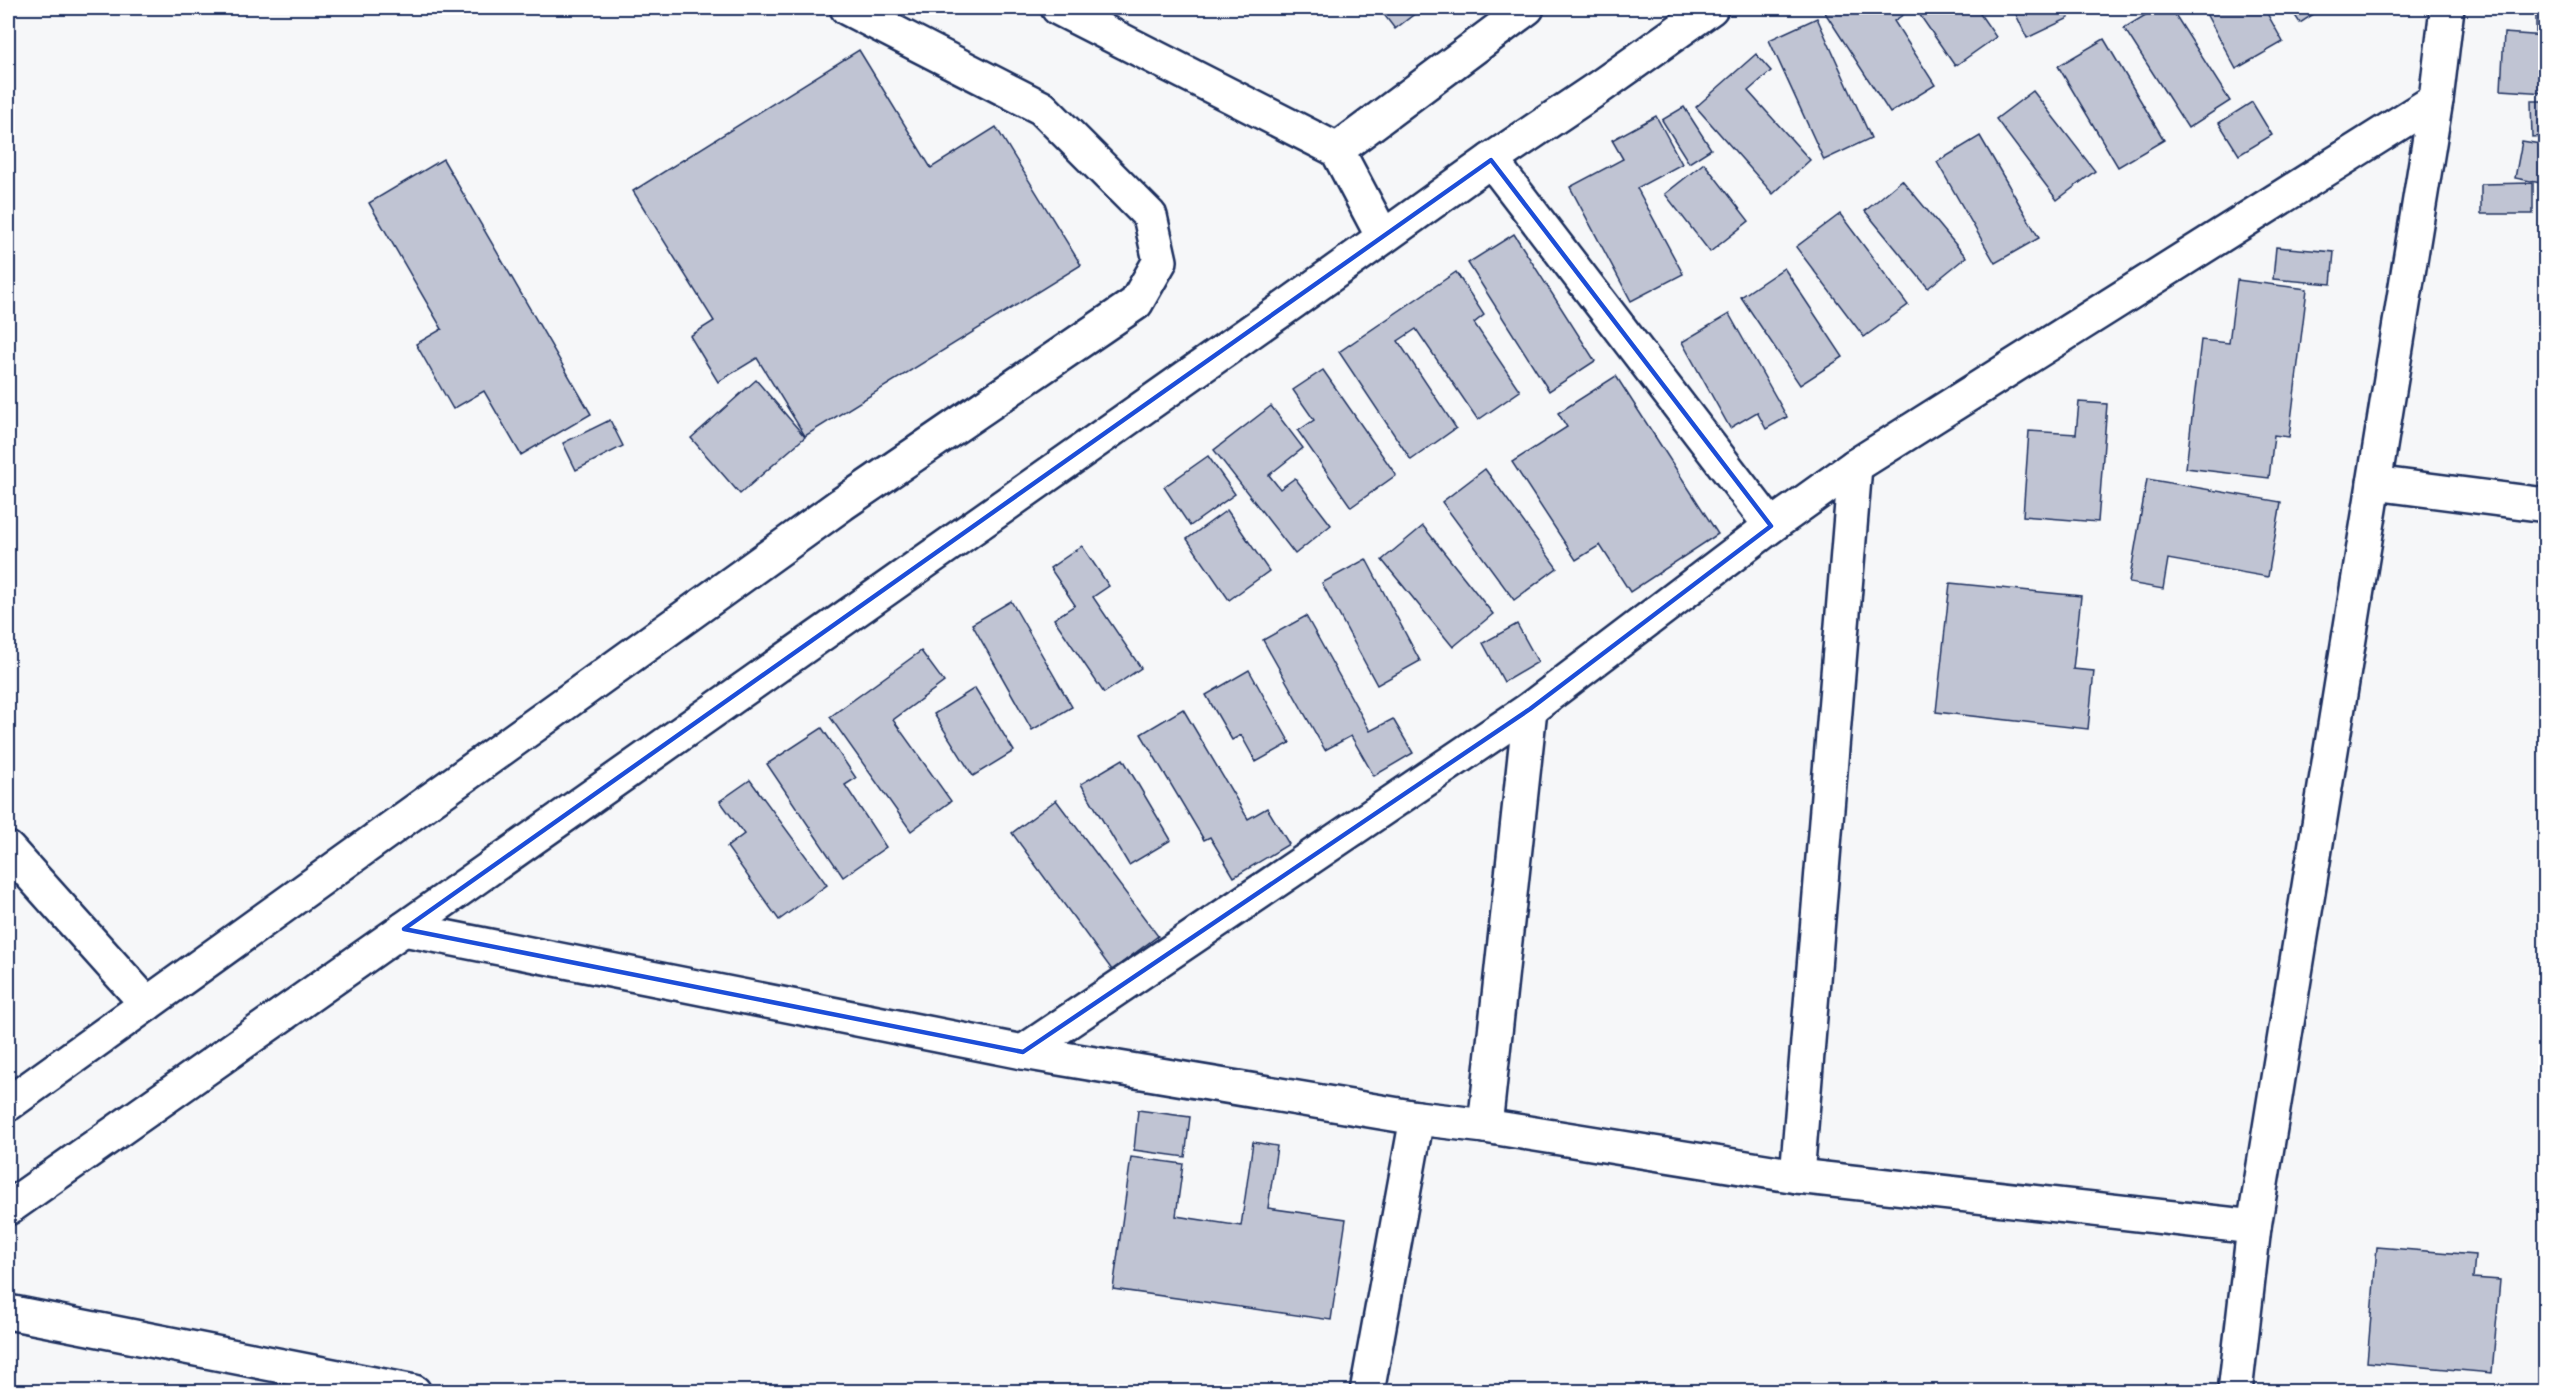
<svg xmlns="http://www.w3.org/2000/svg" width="2553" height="1399" viewBox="0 0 2553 1399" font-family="Kalam,sans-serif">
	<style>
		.building { fill: #c0c4d3; stroke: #1b2f5e; stroke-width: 1.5 }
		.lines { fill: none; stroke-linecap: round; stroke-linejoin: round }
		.minor-casing { stroke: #1b2f5e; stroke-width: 38 }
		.minor { stroke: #fff; stroke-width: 33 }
		.marked { fill: none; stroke: #1d4ed8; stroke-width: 4.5; stroke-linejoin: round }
	</style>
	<rect width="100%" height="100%" fill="#f6f7f9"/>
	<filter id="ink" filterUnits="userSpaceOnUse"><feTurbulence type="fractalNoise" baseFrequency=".0167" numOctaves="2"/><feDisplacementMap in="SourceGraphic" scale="12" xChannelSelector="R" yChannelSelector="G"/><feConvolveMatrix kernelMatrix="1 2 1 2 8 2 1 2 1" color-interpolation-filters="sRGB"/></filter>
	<g filter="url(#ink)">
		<!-- building -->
		<g class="building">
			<path d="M1379 8H1414L1417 12 1395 29Z"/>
			<path d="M1822 8H1904L1907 12 1894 21 1935 85 1890 113Z"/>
			<path d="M1915 8H1976L1996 37 1955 66Z"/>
			<path d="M2013 8H2064L2069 18 2027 38Z"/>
			<path d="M2157 8H2171L2230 101 2188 128 2124 28Z"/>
			<path d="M2203 8H2264L2283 42 2236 69Z"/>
			<path d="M2290 8H2323L2300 23Z"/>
			<rect x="2536" y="8" width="10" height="25"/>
			<path d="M1817 18 1871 138 1824 160 1769 40Z"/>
			<path d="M2504 33 2546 36V93L2501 90Z"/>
			<path d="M2104 39 2164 140 2118 167 2058 66Z"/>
			<path d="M859 50 931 168 996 127 1081 265 805 436 757 358 718 382 690 336 714 321 633 191Z"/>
			<path d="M1756 54 1771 71 1748 91 1810 160 1773 194 1696 107Z"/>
			<path d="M2033 91 2095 171 2057 200 1996 119Z"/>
			<path d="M2531 101H2546V136L2532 137Z"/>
			<path d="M2252 102 2272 135 2239 155 2219 123Z"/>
			<path d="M1684 107 1711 149 1689 163 1662 120Z"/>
			<path d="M1656 116 1682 164 1637 188 1683 274 1631 301 1570 187 1623 159 1612 140Z"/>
			<path d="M1980 136 2039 238 1995 263 1937 162Z"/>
			<path d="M2522 141 2546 145V184L2515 178Z"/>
			<path d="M443 159 591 414 521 455 484 391 453 409 416 344 442 329 369 203Z"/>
			<path d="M1704 163 1749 221 1710 252 1665 194Z"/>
			<path d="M1902 180 1966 257 1928 288 1865 211Z"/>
			<path d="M2533 183V214H2481V184Z"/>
			<path d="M1840 214 1908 305 1864 337 1796 247Z"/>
			<path d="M1514 234 1595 361 1549 391 1468 263Z"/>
			<path d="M2276 247 2334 252 2331 284 2273 279Z"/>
			<path d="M1784 268 1843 357 1800 385 1741 297Z"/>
			<path d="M1456 272 1484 315 1474 323 1520 391 1478 420 1416 329 1398 341 1456 428 1411 460 1339 352Z"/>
			<path d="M2237 280 2307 289 2289 437 2274 435 2269 478 2186 468 2201 340 2229 343Z"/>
			<path d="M1729 314 1787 417 1766 429 1757 412 1730 428 1682 342Z"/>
			<path d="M1323 370 1396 475 1351 507 1298 431 1314 420 1293 390Z"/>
			<path d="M1616 376 1718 534 1630 592 1600 545 1576 560 1512 462 1567 427 1558 413Z"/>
			<path d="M756 380 805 437 740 494 691 438Z"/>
			<path d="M2079 402 2107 404 2098 522 2023 516 2029 431 2076 434Z"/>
			<path d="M1271 406 1303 448 1269 475 1280 489 1295 478 1331 525 1295 554 1214 450Z"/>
			<path d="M610 420 623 446 576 470 563 443Z"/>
			<path d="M1208 456 1235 494 1190 526 1164 487Z"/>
			<path d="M1485 469 1557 568 1514 600 1442 502Z"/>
			<path d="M2147 479 2281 502 2268 577 2168 559 2163 589 2129 583Z"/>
			<path d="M1227 510 1269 571 1229 600 1187 539Z"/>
			<path d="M1423 526 1493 614 1453 647 1382 560Z"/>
			<path d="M1082 546 1109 586 1093 597 1141 668 1104 693 1054 619 1075 605 1050 568Z"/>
			<path d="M1366 559 1420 661 1377 685 1322 583Z"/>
			<path d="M1950 583 2081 596 2073 669 2094 671 2088 729 1936 712Z"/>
			<path d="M1011 601 1072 707 1032 730 972 624Z"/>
			<path d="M1306 616 1370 731 1393 719 1413 753 1374 776 1351 736 1325 750 1263 640Z"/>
			<path d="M1517 624 1538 662 1504 682 1483 643Z"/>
			<path d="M921 651 944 682 893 720 951 801 911 831 830 717Z"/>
			<path d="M1249 670 1290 743 1256 762 1241 735 1232 740 1206 695Z"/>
			<path d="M975 688 1014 751 973 776 934 714Z"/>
			<path d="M1183 709 1248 819 1267 808 1289 844 1234 877 1210 837 1204 840 1141 734Z"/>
			<path d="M822 728 856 778 845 785 886 847 843 877 767 764Z"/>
			<path d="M1123 759 1171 840 1129 865 1081 784Z"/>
			<path d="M750 780 827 885 779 920 727 847 744 834 720 801Z"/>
			<path d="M1056 800 1158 936 1112 970 1012 833Z"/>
			<path d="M1138 1110 1190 1117 1185 1157 1134 1150Z"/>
			<path d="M1253 1142 1277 1146 1268 1208 1346 1219 1331 1320 1113 1289 1131 1157 1183 1164 1176 1216 1241 1226Z"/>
			<path d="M2377 1247 2475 1255 2473 1278 2500 1280 2492 1373 2367 1362Z"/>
		</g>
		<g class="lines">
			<!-- minor casing -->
			<g class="minor-casing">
				<g id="minor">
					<path d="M1058 8 1337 150 1383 237"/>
					<path d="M1337 150 1527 8"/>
					<path d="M1491 160 1771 526"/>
					<path d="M2374 483 2546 505"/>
					<path d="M8 849 147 1004"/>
					<path d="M404 929 1023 1052 1417 1118 1485 1126 1797 1176 2254 1227"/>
					<path d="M1023 1052 1530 709 1771 526 1855 466 2436 100"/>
					<path d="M8 1104 842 504 1136 303 1160 261 1150 216 1042 108 847 8"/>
					<path d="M1485 1126 1530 709"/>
					<path d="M1797 1176 1855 466"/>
					<path d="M8 1208 1293 302 1491 160 1601 86 1711 8"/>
					<path d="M8 1312 414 1392"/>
					<path d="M1367 1392 1417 1118"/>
					<path d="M2235 1392 2254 1227 2436 100 2447 8"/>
				</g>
			</g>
			<!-- minor -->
			<use href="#minor" class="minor"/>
		</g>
	</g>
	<!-- marked area -->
	<path class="marked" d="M1491 160 1771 526 1530 709 1023 1052 404 929Z"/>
	<!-- margin -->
	<rect width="2553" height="1399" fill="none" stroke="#fff" stroke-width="30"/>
	<rect x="15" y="15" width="2523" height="1369" fill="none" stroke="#1b2f5e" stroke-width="2" filter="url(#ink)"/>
</svg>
